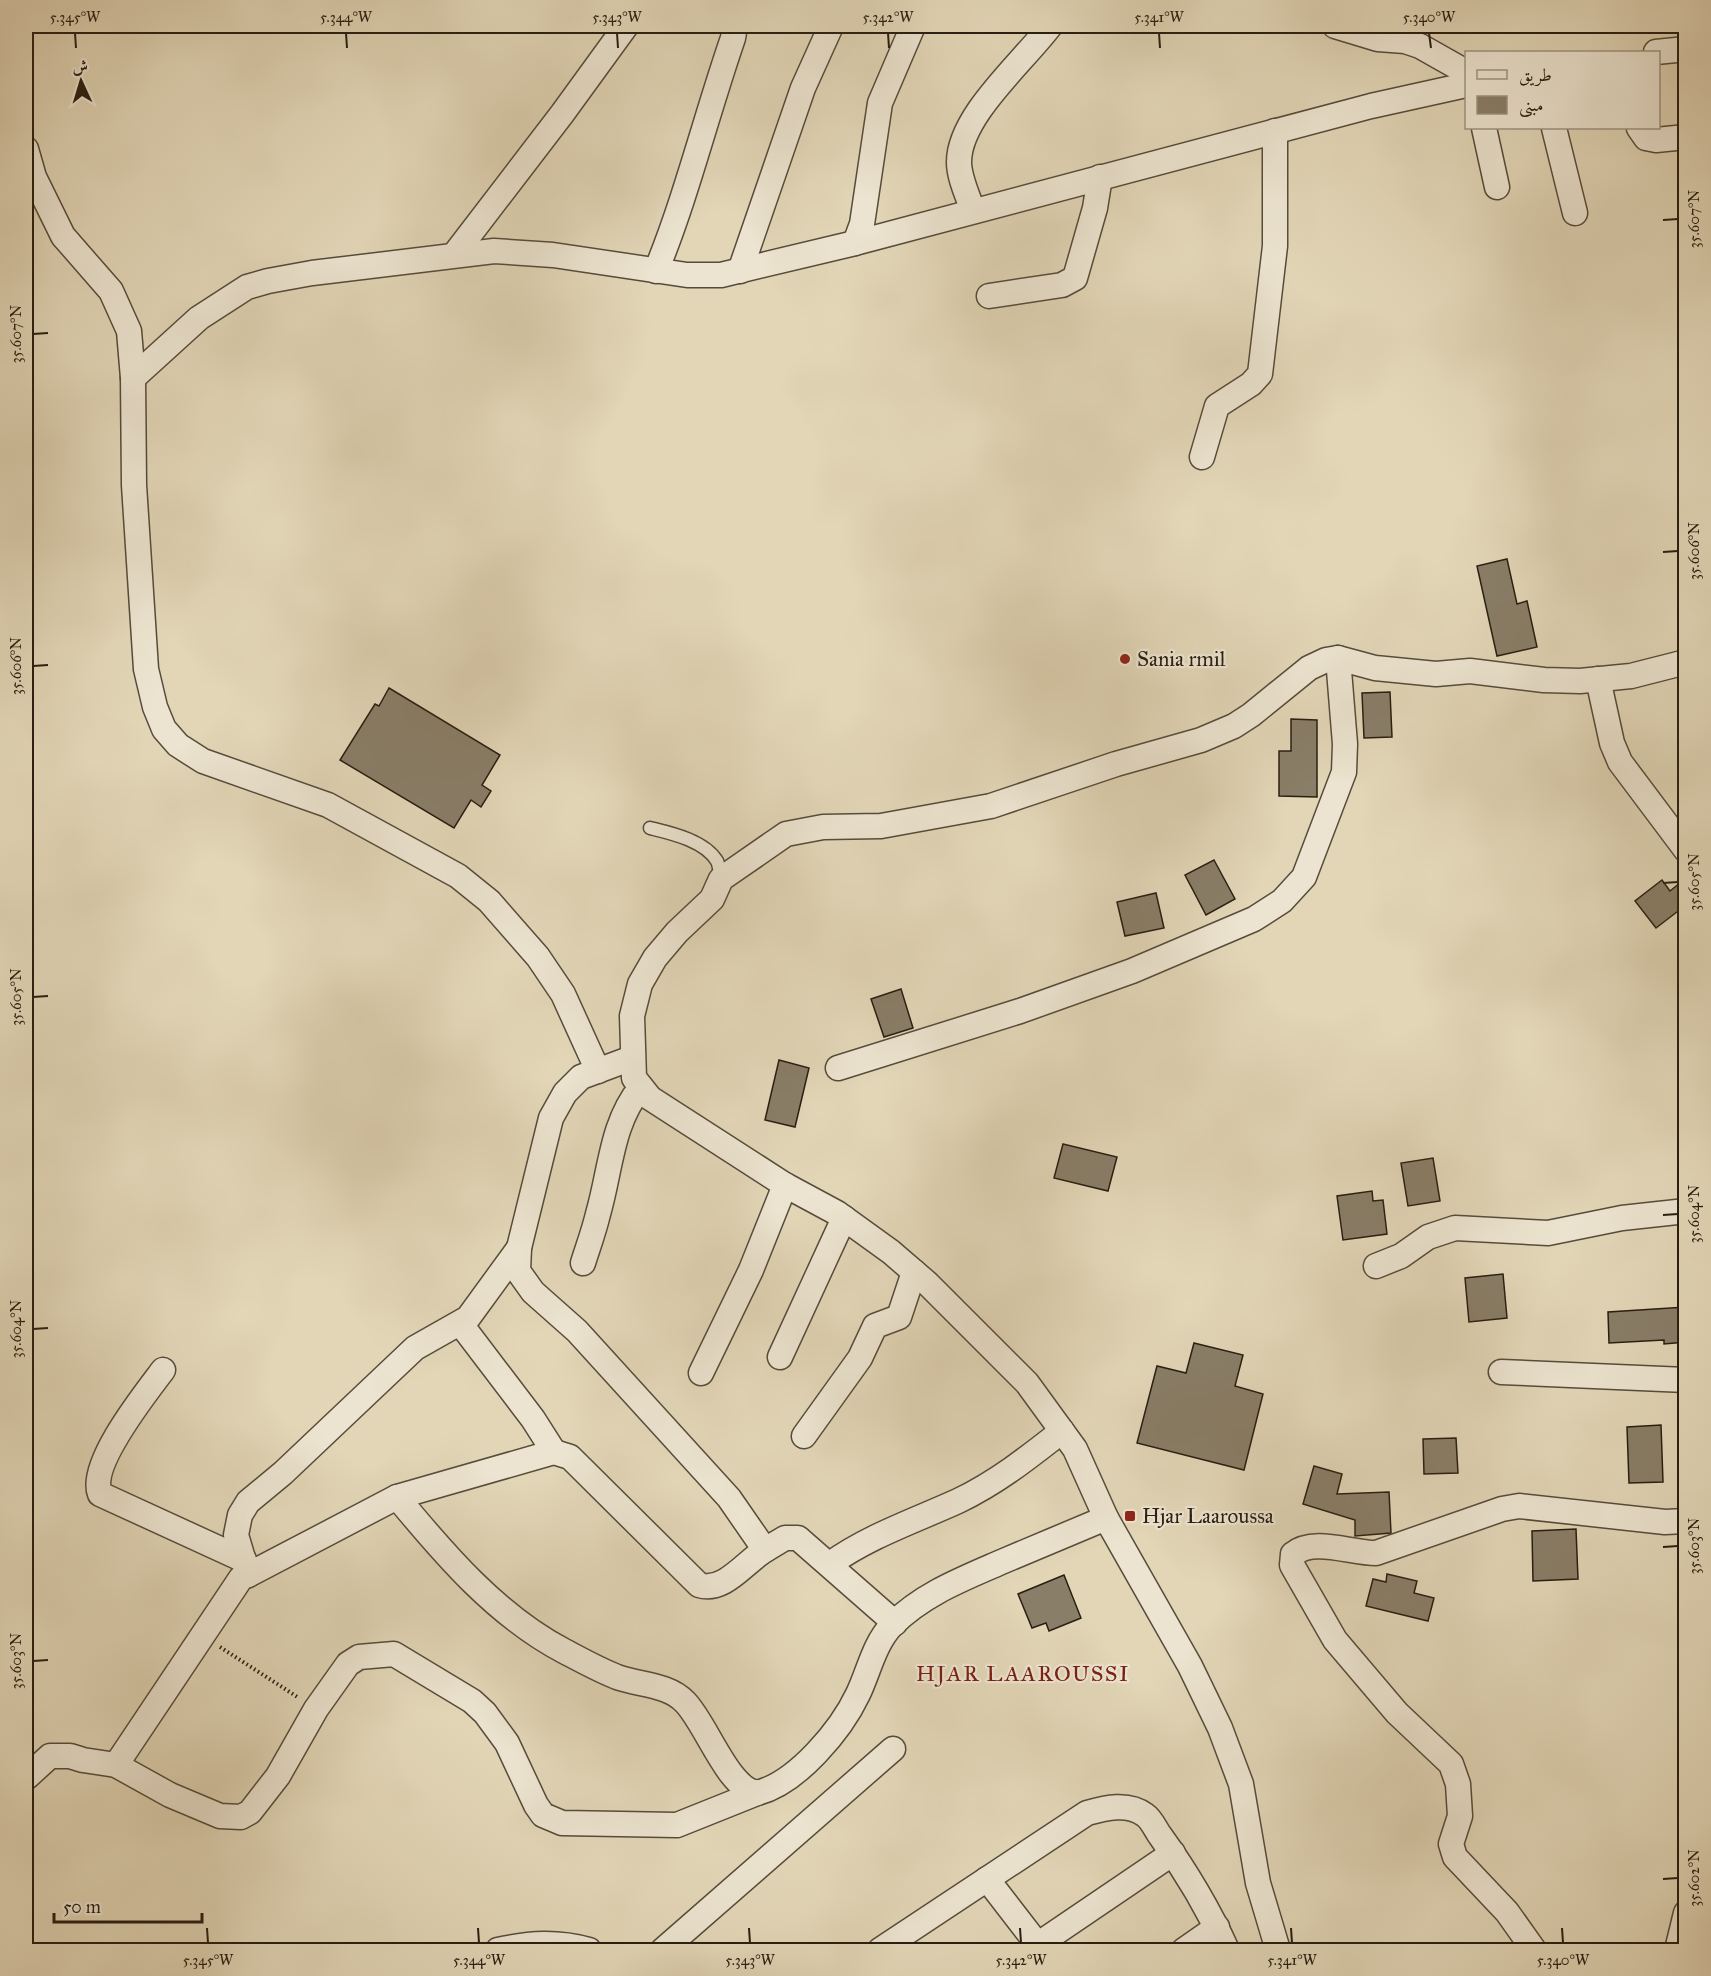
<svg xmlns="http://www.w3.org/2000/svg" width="1711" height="1976" viewBox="0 0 1711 1976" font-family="'IM FELL Great Primer',Amiri,serif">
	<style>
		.building { fill: #897e68; stroke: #281e12; stroke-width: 1.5 }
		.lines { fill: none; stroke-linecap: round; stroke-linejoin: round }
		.lane-casing { stroke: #564c3b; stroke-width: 15 }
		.street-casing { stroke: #564c3b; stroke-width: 27 }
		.path { stroke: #281e12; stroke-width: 4; stroke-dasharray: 1.5 3; stroke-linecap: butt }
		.lane { stroke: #ece4d0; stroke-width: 12 }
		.street { stroke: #ece4d0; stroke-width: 24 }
		.ticks { fill: none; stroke: #281e12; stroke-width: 2 }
		.poi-dot { fill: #8f2418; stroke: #ece4d0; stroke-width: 2 }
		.labels { text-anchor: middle; stroke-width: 4.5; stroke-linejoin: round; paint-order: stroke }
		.poi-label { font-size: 21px; fill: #281e12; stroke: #ece4d0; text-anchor: start }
		.neighbourhood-label { font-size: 22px; letter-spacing: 1.5px; fill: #7a1f14; stroke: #ece4d0 }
		.neatline { fill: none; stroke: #281e12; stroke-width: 2 }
		.ticks-label { font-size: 15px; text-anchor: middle; fill: #281e12 }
	</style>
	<rect width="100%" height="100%" fill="#e2d6b7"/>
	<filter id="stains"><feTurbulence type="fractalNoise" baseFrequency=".00333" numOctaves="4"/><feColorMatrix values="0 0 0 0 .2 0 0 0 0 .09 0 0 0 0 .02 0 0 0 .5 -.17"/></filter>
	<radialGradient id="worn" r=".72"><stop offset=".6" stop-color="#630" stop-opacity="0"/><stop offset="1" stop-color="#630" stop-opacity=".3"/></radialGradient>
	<!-- building -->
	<g class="building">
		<path d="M1507 559 1517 604 1527 601 1537 647 1497 656 1477 566Z"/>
		<path d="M389 688 500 755 482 785 491 791 481 807 471 800 454 828 340 760 375 704 379 706Z"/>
		<path d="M1390 692 1392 737 1364 738 1362 693Z"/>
		<path d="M1291 719 1317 720V797L1279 796V751H1291Z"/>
		<path d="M1214 860 1235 899 1206 915 1185 875Z"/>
		<path d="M1686 878V905L1656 928 1635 901 1662 880 1670 891Z"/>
		<path d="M1156 893 1164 928 1125 936 1117 902Z"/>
		<path d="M901 989 913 1028 884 1037 871 999Z"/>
		<path d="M779 1060 809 1068 795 1127 765 1120Z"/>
		<path d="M1063 1144 1117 1157 1108 1191 1054 1178Z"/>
		<path d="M1433 1158 1440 1201 1408 1206 1401 1163Z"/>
		<path d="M1372 1191 1373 1201 1383 1200 1387 1234 1343 1240 1337 1196Z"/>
		<path d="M1503 1274 1507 1318 1469 1322 1465 1278Z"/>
		<path d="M1686 1307V1342L1664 1344V1340L1609 1343 1608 1312Z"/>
		<path d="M1194 1343 1243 1355 1235 1386 1263 1394 1244 1470 1137 1443 1157 1366 1186 1373Z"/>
		<path d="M1661 1425 1663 1482 1629 1483 1627 1427Z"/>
		<path d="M1456 1438 1458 1473 1424 1474 1423 1439Z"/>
		<path d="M1314 1466 1342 1474 1337 1494 1389 1492 1391 1533 1355 1536V1520L1303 1504Z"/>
		<path d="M1576 1529 1578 1579 1533 1581 1532 1531Z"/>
		<path d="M1387 1574 1417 1581 1414 1593 1434 1598 1428 1621 1366 1606 1373 1579 1386 1582Z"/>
		<path d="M1064 1575 1081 1618 1049 1631 1046 1623 1032 1628 1018 1594Z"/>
	</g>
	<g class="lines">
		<!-- lane casing -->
		<g class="lane-casing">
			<path id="lane" d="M650 828C670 833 704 840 717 861 719 865 720 874 721 879"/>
		</g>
		<!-- street casing -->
		<g class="street-casing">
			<g id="street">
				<path d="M1335 26 1378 39 1405 41 1420 46 1466 72"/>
				<path d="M1656 52 1686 49"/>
				<path d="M1484 128 1497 187"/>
				<path d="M1554 128 1575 213"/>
				<path d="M1639 128 1646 138 1656 140 1686 137"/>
				<path d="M26 149 34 177 63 236 111 291 129 331 133 378 134 485 146 669 155 707 164 729 178 745 203 761 328 805 458 876 489 901 538 957 563 994 598 1071"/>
				<path d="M973 211C968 196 959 178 959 162 959 116 1023 62 1050 26"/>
				<path d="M855 243 862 224 880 103 913 26"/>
				<path d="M454 255 562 114 626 26"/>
				<path d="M656 271C687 195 706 116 733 38L735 26"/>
				<path d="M740 271 803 88 831 26"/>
				<path d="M989 296 1062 285 1075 278 1095 208 1100 177"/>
				<path d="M133 378 199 318 247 287 268 281 312 273 494 251 553 255 687 275H721L855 243 1371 106 1466 85"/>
				<path d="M1202 457 1217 406 1251 384 1260 374 1275 246V131"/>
				<path d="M1598 679 1612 743 1620 762 1686 850"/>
				<path d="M632 1058 581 1077 565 1093 551 1118 519 1248 518 1271 533 1292 577 1331 729 1498 765 1550C745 1562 724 1593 699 1585L570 1457 554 1452 397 1497C444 1554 497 1616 564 1651 581 1660 599 1670 617 1677 639 1685 668 1684 685 1702 706 1723 728 1789 757 1793 797 1783 841 1730 858 1694 869 1671 874 1644 892 1625 924 1593 965 1578 1006 1560 1039 1546 1073 1532 1106 1518"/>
				<path d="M838 1068 1020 1011 1132 971 1254 919 1282 901 1304 877 1344 772 1345 744 1338 658"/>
				<path d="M583 1263C588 1247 594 1231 598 1214 611 1169 611 1124 641 1087"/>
				<path d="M1376 1266 1401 1256 1428 1237 1455 1228 1548 1233 1622 1218 1686 1211"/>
				<path d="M460 1323 533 1419 554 1452"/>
				<path d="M780 1357 844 1218"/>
				<path d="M163 1370C145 1394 88 1465 100 1494L244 1560"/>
				<path d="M1501 1372 1686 1380"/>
				<path d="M701 1373 751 1270 785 1185"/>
				<path d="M804 1436 860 1358 875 1326 899 1317 914 1272"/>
				<path d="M765 1550 785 1538H798L895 1623"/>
				<path d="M830 1564C869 1536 914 1521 958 1501 996 1483 1029 1457 1062 1431"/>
				<path d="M248 1575 397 1497"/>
				<path d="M116 1765 241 1578 248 1575 236 1535 240 1515 248 1502 283 1473 415 1348 468 1318 519 1248"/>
				<path d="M27 1777 50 1756H70L83 1760 116 1765 170 1795 220 1816 241 1817 250 1812 278 1776 316 1709 348 1664 359 1657 394 1654 472 1701 485 1713 507 1743 536 1805 543 1815 562 1823 677 1825 757 1793"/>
				<path d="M987 1879 1038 1945"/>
				<path d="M498 1950C530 1943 557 1941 589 1950"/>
				<path d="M663 1950 893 1749"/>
				<path d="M880 1950 1087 1813C1105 1808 1128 1802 1145 1815 1151 1819 1155 1828 1159 1834 1185 1870 1209 1910 1227 1950"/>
				<path d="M1030 1950 1173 1853"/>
				<path d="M1184 1950 1217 1927"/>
				<path d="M1278 1950 1258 1883 1241 1784 1220 1728 1190 1666 1106 1518 1075 1449 1027 1383 927 1283 891 1252 837 1213 785 1185 650 1098 634 1078 632 1016 640 984 655 958 677 932 712 899 721 879 786 834 823 827 881 826 991 806 1116 764 1201 740 1234 726 1251 715 1309 668 1326 660 1338 658 1375 668 1436 674 1470 671 1544 680 1580 681 1631 676 1686 662"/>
				<path d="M1534 1950 1507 1912 1455 1857 1451 1844 1460 1816 1458 1784 1451 1764 1397 1713 1335 1640 1292 1565 1293 1554C1314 1537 1350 1553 1376 1553L1502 1509 1519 1506 1665 1522 1686 1521"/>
				<path d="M1677 1950 1686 1913"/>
			</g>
		</g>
		<!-- path -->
		<path class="path" d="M220 1647 299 1698"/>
		<!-- lane -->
		<use href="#lane" class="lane"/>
		<!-- street -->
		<use href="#street" class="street"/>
	</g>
	<!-- ticks -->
	<path class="ticks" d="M75 33 76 48M346 33 347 48M617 33 618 48M888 33 889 48M1159 33 1160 48M1429 33 1431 48M1663 220 1678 219M33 334 48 333M1663 552 1678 551M33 666 48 665M1663 883 1678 882M33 997 48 996M1663 1215 1678 1214M33 1329 48 1328M1663 1547 1678 1546M33 1661 48 1660M1663 1879 1678 1878M207 1928 208 1943M478 1928 479 1943M749 1928 750 1943M1020 1928 1021 1943M1291 1928 1292 1943M1562 1928 1563 1943"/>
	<!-- markers -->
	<g class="poi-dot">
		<circle cx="1125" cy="659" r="6"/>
		<rect x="1124" y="1510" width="12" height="12" rx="3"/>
	</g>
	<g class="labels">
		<!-- poi labels -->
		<g class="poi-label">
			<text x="1137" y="666">Sania rmil</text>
			<text x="1142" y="1523">Hjar Laaroussa</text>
		</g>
		<!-- neighbourhood labels -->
		<g class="neighbourhood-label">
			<text x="1023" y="1681">HJAR LAAROUSSI</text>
		</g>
	</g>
	<!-- margin -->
	<rect width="1711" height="1976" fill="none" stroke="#e2d6b7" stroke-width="66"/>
	<!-- legend -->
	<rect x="1465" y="51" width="195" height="78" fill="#ece4d0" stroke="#9e9584" stroke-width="1.5"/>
	<rect x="1477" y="70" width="30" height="9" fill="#ece4d0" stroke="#9e9584" stroke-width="1.5"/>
	<text x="1519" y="81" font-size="18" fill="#281e12">طريق</text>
	<rect x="1477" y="96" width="30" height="18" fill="#897e68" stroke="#9e9584" stroke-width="1.5"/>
	<text x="1519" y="111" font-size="18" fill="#281e12">مبنى</text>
	<!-- north arrow -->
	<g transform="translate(81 81) rotate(356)" stroke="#ece4d0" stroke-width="4.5" paint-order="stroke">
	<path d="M0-4.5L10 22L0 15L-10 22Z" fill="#281e12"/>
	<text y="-9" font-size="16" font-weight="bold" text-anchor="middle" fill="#281e12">ش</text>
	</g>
	<!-- scale -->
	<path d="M54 1913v9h148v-9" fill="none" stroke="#281e12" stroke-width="3"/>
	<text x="63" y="1913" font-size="18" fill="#281e12" stroke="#ece4d0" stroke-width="4.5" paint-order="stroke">50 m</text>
	<rect x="33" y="33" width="1645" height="1910" class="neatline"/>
	<g class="ticks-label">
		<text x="75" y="22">5.345°W</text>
		<text x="346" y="22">5.344°W</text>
		<text x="617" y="22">5.343°W</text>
		<text x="888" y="22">5.342°W</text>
		<text x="1159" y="22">5.341°W</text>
		<text x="1429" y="22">5.340°W</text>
		<text transform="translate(1694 219) rotate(-90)" y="5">35.607°N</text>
		<text transform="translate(16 334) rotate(-90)" y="5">35.607°N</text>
		<text transform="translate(1694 551) rotate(-90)" y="5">35.606°N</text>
		<text transform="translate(16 666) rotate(-90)" y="5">35.606°N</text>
		<text transform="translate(1694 882) rotate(-90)" y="5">35.605°N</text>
		<text transform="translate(16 997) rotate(-90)" y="5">35.605°N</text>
		<text transform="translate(1694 1214) rotate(-90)" y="5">35.604°N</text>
		<text transform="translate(16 1329) rotate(-90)" y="5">35.604°N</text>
		<text transform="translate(1694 1546) rotate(-90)" y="5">35.603°N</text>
		<text transform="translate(16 1661) rotate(-90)" y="5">35.603°N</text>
		<text transform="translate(1694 1878) rotate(-90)" y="5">35.602°N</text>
		<text x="208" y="1965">5.345°W</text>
		<text x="479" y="1965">5.344°W</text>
		<text x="750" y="1965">5.343°W</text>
		<text x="1021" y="1965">5.342°W</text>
		<text x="1292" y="1965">5.341°W</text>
		<text x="1563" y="1965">5.340°W</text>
	</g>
	<rect width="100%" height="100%" filter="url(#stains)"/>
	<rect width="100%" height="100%" fill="url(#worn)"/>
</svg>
